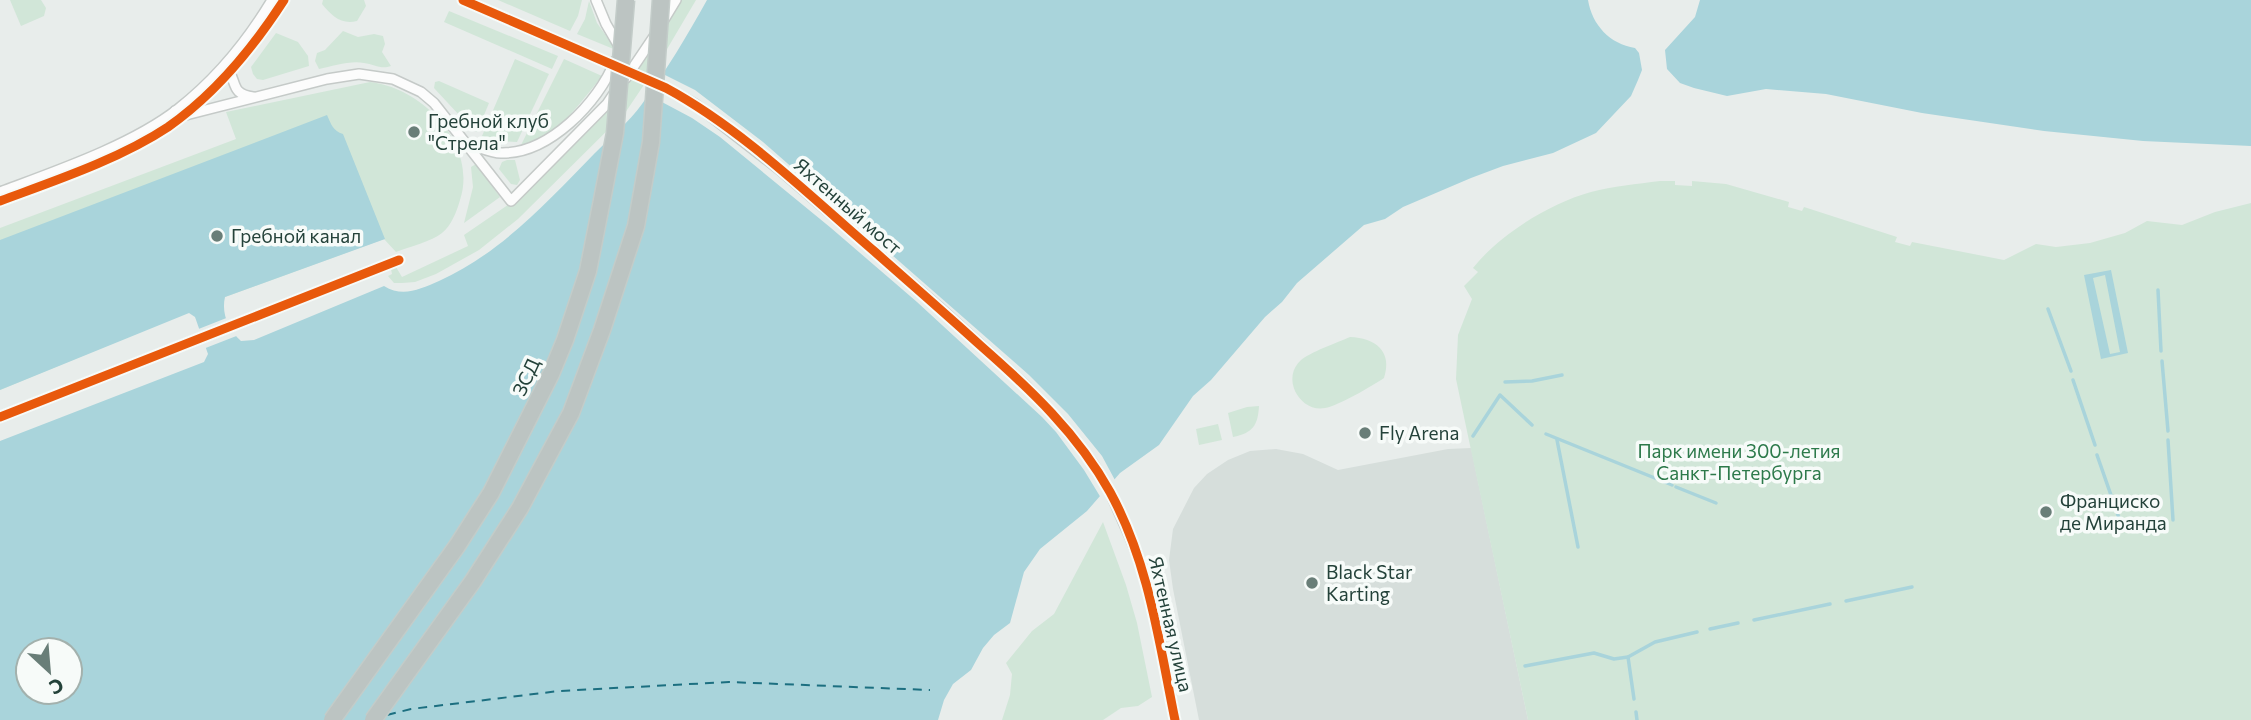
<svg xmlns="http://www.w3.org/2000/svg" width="2251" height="720" viewBox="0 0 2251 720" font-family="Commissioner,sans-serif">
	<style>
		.built { fill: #d6dedb }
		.green { fill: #d1e6d8 }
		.water { fill: #a9d4db; fill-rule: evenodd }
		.pier { fill: #e8edeb }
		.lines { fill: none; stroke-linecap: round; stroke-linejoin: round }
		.stream { stroke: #a9d4db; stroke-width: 3.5 }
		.ferry { stroke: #1c6f80; stroke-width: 2; stroke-dasharray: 9 7; stroke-linecap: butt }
		.minor-casing { stroke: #c5cac8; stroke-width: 12 }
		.minor { stroke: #fcfcfc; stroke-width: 9 }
		.minor-bridge-casing { stroke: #c5cac8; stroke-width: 12; stroke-linecap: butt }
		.motorway-bridge-casing { stroke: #c3ccc9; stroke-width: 19; stroke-linecap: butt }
		.minor-bridge { stroke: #fcfcfc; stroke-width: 9 }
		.motorway-bridge { stroke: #bcc4c2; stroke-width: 16 }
		.cycleway-casing { stroke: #f7fbf9; stroke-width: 13 }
		.cycleway { stroke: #e8590c; stroke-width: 9 }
		.poi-dot { fill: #697e78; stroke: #f7fbf9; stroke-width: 2.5 }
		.labels { text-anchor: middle; stroke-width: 7; stroke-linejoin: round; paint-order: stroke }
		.poi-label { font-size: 19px; fill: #24423a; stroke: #f7fbf9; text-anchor: start }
		.street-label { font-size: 19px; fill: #24423a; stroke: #f7fbf9 }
		.park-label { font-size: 19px; fill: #2d7a4b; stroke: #f7fbf9 }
	</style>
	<rect width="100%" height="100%" fill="#e8edeb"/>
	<!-- built -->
	<path class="built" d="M1471 448 1528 720H1199L1173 589 1169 560 1173 529 1194 488 1207 474 1228 460 1250 451 1276 449 1303 454 1338 470 1448 449Z"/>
	<!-- green -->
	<g class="green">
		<path d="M10 0H41L46 8 44 16 21 26Z"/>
		<path d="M323 0H364L366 6 357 21C341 25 332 16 322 4Z"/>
		<path d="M498 0H582L578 16 570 31Z"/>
		<path d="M679 0H696L660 61 625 113 518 219 479 250 436 274 415 282 402 283H394L388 276 392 274 391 269 396 267 402 277 468 246 464 235 518 198 605 114 651 49Z"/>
		<path d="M589 1 597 23 616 50 577 34 585 19Z"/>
		<path d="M449 11 558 56 552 69 444 22Z"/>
		<path d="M343 31 358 37 374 34 383 36 385 44 382 52 391 66C381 70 374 64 364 63 351 60 333 66 319 69L315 61 317 53 325 50Z"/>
		<path d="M276 33 298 42 308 56 309 66 263 80 257 79 253 74 251 67Z"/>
		<path d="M515 59 549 74 517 142 496 141 482 136Z"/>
		<path d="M564 59 602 76C580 103 556 139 520 147Z"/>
		<path d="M439 81 489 103 477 132 473 130 434 88 435 82Z"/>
		<path d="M370 82C423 88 478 145 460 200 457 211 451 226 442 233 432 241 409 247 396 252L384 239 225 297 0 390V228L236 139 226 112Z"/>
		<path d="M507 160H515L520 180 517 185 511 184 499 169 502 162Z"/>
		<path d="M476 164 500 197 464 223 473 187 471 167Z"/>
		<path d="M1660 181H1675V185L1692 186V181L1726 184 1789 202 1788 207 1802 211 1804 207 1897 237 1895 242 1910 246 1912 242 2004 260 2036 244 2056 247 2090 243 2125 233 2147 221 2182 225 2215 212 2251 203V720H1528L1456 379 1458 335 1472 299 1464 286 1478 272 1473 268C1499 235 1550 203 1591 192 1613 186 1637 184 1660 181Z"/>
		<path d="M1350 337C1375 338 1393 351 1384 378 1372 386 1338 406 1325 408 1301 413 1280 379 1301 360 1309 353 1338 342 1350 337Z"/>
		<path d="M1259 406C1258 425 1253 433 1233 437L1228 413 1247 407Z"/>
		<path d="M1218 424 1222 440 1199 445 1196 429Z"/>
		<path d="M1103 522 1126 585 1137 623 1152 697 1138 706 1121 708 1103 720H1002L1010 695 1012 674 1006 663 1032 631 1054 614Z"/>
	</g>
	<!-- water -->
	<g class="water">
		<path d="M707 0H1588C1592 25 1610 44 1635 48L1639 53 1642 70 1638 80 1631 96 1596 133 1553 153 1503 166 1471 178 1403 207 1385 219 1364 225 1297 283 1282 302 1265 317 1211 380 1193 396 1159 445 1120 473 1087 511 1040 549 1024 572 1010 623 994 635 983 648 971 670 953 684 944 700 938 720H0V441L204 362 208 354 195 317 189 313 0 390V240L327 115C331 124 333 131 343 134L385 239 225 297C221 314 229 330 241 341L254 340 384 286C403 298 420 289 439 281 501 253 547 202 594 154 610 138 629 122 642 104 666 71 687 36 707 0ZM28 650H70V692H28Z"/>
		<path d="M1700 0H2251V146L2143 141 2044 131 1922 113 1826 94 1766 89 1727 96 1694 88 1680 83 1667 69 1665 50 1695 17Z"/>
		<path d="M2111 270 2128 353 2101 359 2084 275ZM2105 275 2120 352 2110 354 2093 278Z"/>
	</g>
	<!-- pier -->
	<g class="pier">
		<path d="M659 72 695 90 763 142 1029 375 1068 414 1102 456 1116 482 1101 498 1084 470 1056 432 1042 417 917 302 831 228 720 137 692 118 645 93Z"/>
		<path d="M229 317 235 331 239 335 203 349 196 330Z"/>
	</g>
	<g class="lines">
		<!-- stream -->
		<g class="stream">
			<path d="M2158 290 2161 351"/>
			<path d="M2048 309 2071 371"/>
			<path d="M2162 361 2168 431"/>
			<path d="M2073 380 2095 445"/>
			<path d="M1505 382 1532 381 1562 375"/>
			<path d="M1546 434 1672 485"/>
			<path d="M1473 436 1500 395 1532 425"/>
			<path d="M1557 440 1578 547"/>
			<path d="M2168 440 2173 520"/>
			<path d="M2097 455 2120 521"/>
			<path d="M1676 487 1716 503"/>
			<path d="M1846 601 1912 587"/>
			<path d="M1754 620 1830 604"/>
			<path d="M1710 629 1738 623"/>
			<path d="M1628 657 1634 699"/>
			<path d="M1525 666 1594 653 1614 659 1628 657 1655 642 1697 632"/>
			<path d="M1636 712 1637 720"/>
		</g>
		<!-- ferry -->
		<path class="ferry" d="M387 715 411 709 559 691 729 682 930 690"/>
		<!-- minor casing -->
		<g class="minor-casing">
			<g id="minor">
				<path d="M596 0 606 24 620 48"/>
				<path d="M662 23 676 0"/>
				<path d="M228 69C237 83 231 94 253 97"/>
				<path d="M626 78 655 35"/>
				<path d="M175 111 182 116 327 79 359 74 393 79 421 92 434 103 511 201 607 104 615 92"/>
				<path d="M469 144C479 147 491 153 501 153 549 154 598 103 615 61"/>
				<path d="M0 192C56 171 132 145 178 109 215 80 248 40 272 0"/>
				<path d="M0 201C54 181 120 159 168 127 215 94 253 48 284 0"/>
				<path d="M0 417 399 260"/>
				<path d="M1130 537C1155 595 1163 659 1175 720"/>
			</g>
		</g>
		<!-- minor -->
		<use href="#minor" class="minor"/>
		<!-- minor-bridge casing -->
		<g class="minor-bridge-casing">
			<path id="minor-bridge" d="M463 0 666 88 695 104 780 170 939 307 1027 387 1061 423 1094 465 1110 492 1130 537"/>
		</g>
		<!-- motorway-bridge casing -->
		<g class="motorway-bridge-casing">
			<g id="motorway-bridge">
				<path d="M332 720 457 546 491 493 551 374 565 340 588 271 602 200 615 133 626 0"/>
				<path d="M373 720 473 581 520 508 571 413 602 330 636 226 651 142 661 0"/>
			</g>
		</g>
		<!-- minor-bridge -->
		<use href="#minor-bridge" class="minor-bridge"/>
		<!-- motorway-bridge -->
		<use href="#motorway-bridge" class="motorway-bridge"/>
		<!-- cycleway casing -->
		<g class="cycleway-casing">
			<g id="cycleway">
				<path d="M463 0 666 88C742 129 809 195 874 251 910 283 946 314 981 346 1030 389 1078 434 1110 492 1149 563 1159 642 1175 720"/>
				<path d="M0 201C54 181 120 159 168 127 215 94 253 48 284 0"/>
				<path d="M0 417 399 260"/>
			</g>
		</g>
		<!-- cycleway -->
		<use href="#cycleway" class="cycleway"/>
	</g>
	<!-- markers -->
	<g class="poi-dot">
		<circle cx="414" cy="132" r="7"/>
		<circle cx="217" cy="236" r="7"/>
		<circle cx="1365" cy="433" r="7"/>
		<circle cx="2046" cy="512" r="7"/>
		<circle cx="1312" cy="583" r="7"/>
	</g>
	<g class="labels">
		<!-- poi labels -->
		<g class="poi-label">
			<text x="428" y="128">Гребной клуб<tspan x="428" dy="22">"Стрела"</tspan></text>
			<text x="231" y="243">Гребной канал</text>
			<text x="1379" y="440">Fly Arena</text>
			<text x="2060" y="508">Франциско<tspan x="2060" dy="22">де Миранда</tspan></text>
			<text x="1326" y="579">Black Star<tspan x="1326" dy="22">Karting</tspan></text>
		</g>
		<!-- street labels -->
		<g class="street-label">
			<text transform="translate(848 206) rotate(41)" y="7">Яхтенный мост</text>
			<text transform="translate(526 377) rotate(-65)" y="7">ЗСД</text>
			<text transform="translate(1171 624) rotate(77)" y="7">Яхтенная улица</text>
		</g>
		<!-- park labels -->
		<g class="park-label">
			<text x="1739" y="458">Парк имени 300-летия<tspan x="1739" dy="22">Санкт-Петербурга</tspan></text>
		</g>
	</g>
	<!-- north arrow -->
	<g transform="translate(49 671) rotate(154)"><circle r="33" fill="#f7fbf9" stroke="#a3b1ad" stroke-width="2"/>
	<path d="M0-5L12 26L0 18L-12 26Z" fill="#697e78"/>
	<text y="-10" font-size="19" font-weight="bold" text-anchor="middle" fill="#24423a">С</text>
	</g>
</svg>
